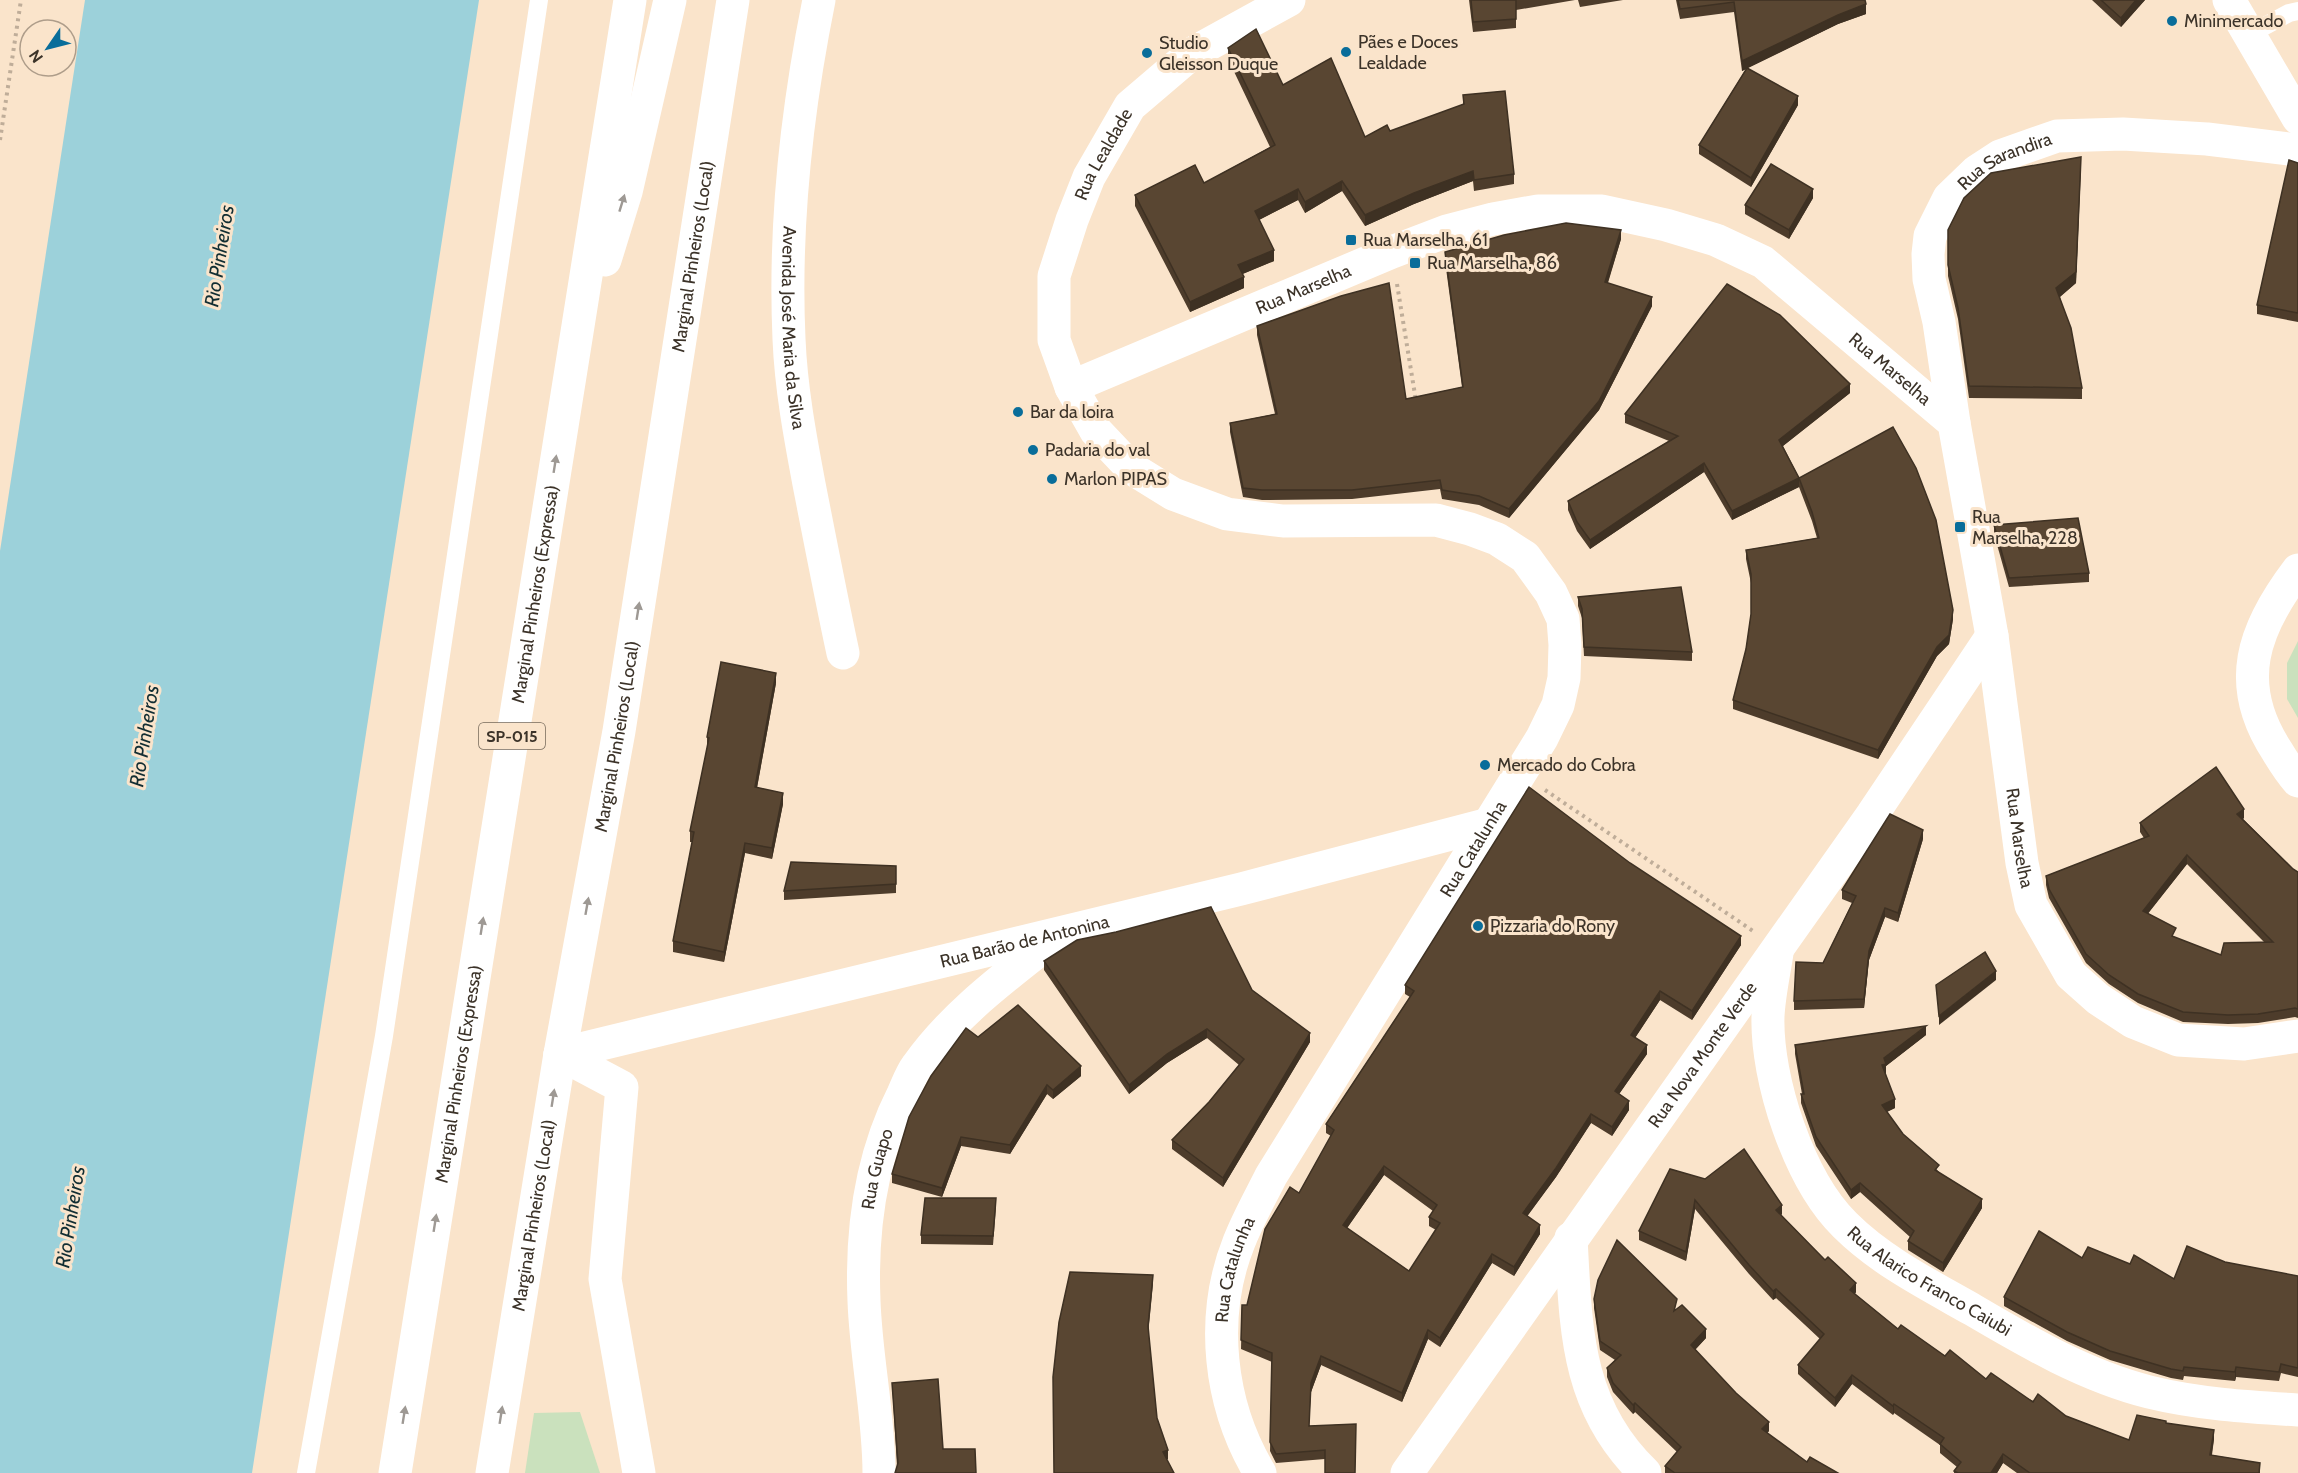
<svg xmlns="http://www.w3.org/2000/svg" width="2298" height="1473" viewBox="0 0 2298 1473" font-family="Cabin,sans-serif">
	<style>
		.green { fill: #cae1bd }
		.water { fill: #9cd1da }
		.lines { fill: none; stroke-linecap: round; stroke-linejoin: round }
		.path { stroke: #bfad99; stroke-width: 4; stroke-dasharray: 3 4.5; stroke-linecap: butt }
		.service { stroke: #fff; stroke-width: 18 }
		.minor { stroke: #fff; stroke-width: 33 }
		.trunk { stroke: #fff; stroke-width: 33 }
		.motorway { stroke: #fff; stroke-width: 33 }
		.wall { fill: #4d3c2b; fill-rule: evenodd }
		.shaded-wall { fill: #3e3123 }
		.building { fill: #594632; stroke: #3e3123; stroke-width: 1.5; fill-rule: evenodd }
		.oneway { fill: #9e9994 }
		.poi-dot { fill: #096d9a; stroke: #fae4cb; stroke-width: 2 }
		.labels { text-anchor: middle; stroke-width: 6; stroke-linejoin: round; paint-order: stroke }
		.shield { fill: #fae4cb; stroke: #75685a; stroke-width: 1.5 }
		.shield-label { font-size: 16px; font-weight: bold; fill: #3c3329 }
		.poi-label { font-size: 18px; fill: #3c3329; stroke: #fae4cb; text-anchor: start }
		.street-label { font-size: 18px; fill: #3c3329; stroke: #fae4cb }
		.water-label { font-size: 20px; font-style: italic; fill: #122e33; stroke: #fae4cb }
	</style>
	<rect width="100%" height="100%" fill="#fae4cb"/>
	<!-- green -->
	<g class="green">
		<path d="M2298 641V718L2287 699V663Z"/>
		<path d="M580 1412 600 1473H525L534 1413Z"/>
	</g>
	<!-- water -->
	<path class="water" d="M85 0H479L252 1473H0V551Z"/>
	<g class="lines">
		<!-- path -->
		<g class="path">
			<path d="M0 140 21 0"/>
			<path d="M1397 284 1416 401"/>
			<path d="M1545 790 1753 931"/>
		</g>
		<!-- service -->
		<g class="service">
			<path d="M2250 34 2289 13 2298 11"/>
			<path d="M306 1473 384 1036 539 0"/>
		</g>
		<!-- minor -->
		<g class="minor">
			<path id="s1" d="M819 0C797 109 784 228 789 339 791 388 800 436 809 484 820 540 831 597 843 653"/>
			<path d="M2229 0 2298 118"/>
			<path id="s2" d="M1071 387 1392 252 1447 231 1493 219 1538 211H1602L1666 225 1716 240 1763 262 1954 423 1992 636 2022 863 2031 905 2071 975 2098 999 2133 1022 2178 1040 2244 1044 2298 1036"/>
			<path id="s3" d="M1954 423 1939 322 1929 279 1928 254 1930 236 1949 198 1977 171 2000 156 2057 136 2123 134 2207 139 2298 150"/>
			<path d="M2298 570C2253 629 2233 684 2277 751 2283 761 2290 772 2298 781"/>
			<path id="s4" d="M1777 953C1774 973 1769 995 1768 1016 1766 1079 1799 1180 1845 1225 1881 1261 1929 1285 1973 1310 2029 1343 2086 1376 2149 1392 2198 1404 2248 1407 2298 1410"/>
			<path id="s5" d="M560 1054 1241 889 1489 824"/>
			<path d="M560 1054 622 1087 605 1279 639 1473"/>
			<path d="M1571 1238C1576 1327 1575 1406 1645 1473"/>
			<path id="s6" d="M879 1473C879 1416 866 1358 864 1301 861 1229 870 1159 903 1094 907 1085 911 1074 917 1066 953 1015 1005 977 1053 939"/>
			<path id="s7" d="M1260 1473C1219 1405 1209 1317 1239 1242 1248 1219 1260 1198 1271 1176L1542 738 1558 705 1564 678 1565 645 1563 619 1551 593 1525 557 1497 539 1470 529 1436 520 1283 521 1227 514 1173 494 1131 468 1096 431 1071 387 1054 340V276L1072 220 1089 177 1130 106 1191 54 1289 0"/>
			<path id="s8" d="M1407 1473 1872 815 1992 636"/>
		</g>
		<!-- trunk -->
		<path class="trunk" id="s9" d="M492 1473 560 1054 619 731 733 0"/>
		<!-- motorway -->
		<g class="motorway">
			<path d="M605 260 626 192 670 0"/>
			<path id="s10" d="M395 1473 630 0"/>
		</g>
	</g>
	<!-- wall -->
	<g class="wall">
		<path d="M1469 0H1575L1516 10V28L1473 32Z"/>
		<path d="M1578 0H1623L1580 7Z"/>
		<path d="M1676 0H1865L1866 14 1838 24 1747 68 1798 105 1751 187 1699 154V145L1746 69 1742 71 1734 12 1680 19Z"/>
		<path d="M2092 0H2145L2121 27Z"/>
		<path d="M1228 48 1283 85 1365 137 1390 131 1463 105V95L1514 174V184L1474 191 1473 181 1414 204 1365 226 1342 191 1305 213 1298 200 1259 220 1274 261 1242 274 1244 288 1190 312 1135 206V195L1204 183 1270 147 1228 59Z"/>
		<path d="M2298 163V322L2257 314V305Z"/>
		<path d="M2081 169 2076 283 2060 297 2082 388V399L1969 398 1958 319 1948 276V230Z"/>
		<path d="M1813 198 1789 239 1745 214V205Z"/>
		<path d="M1621 239 1608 283 1652 306 1599 410 1509 518 1479 505 1442 499 1440 489 1352 499 1262 500 1243 497 1230 432V423L1275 414 1257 335V326L1406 399 1462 387 1445 261V252Z"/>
		<path d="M1850 393 1783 446 1799 478 1953 619 1949 644 1937 656 1878 759 1733 709V700L1746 649 1751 614V583L1746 559V550L1817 538 1812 521 1799 487 1732 520 1704 472 1590 549 1577 531 1568 510V501L1669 441 1625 423V414Z"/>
		<path d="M1994 525 2089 573V582L2009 587 1994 534Z"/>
		<path d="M1578 597 1692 652V661L1584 656 1582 618 1578 606Z"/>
		<path d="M776 683 757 788 783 804 772 859 745 853 724 962 673 952V941L692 842H690V831L707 748V737Z"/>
		<path d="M2244 818 2243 819 2293 869 2298 872V1018L2295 1017 2258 1023 2228 1024 2183 1022 2138 1003 2109 984 2086 963 2049 898 2046 885V876L2144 838 2140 832V823ZM2187 864 2264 942 2221 955 2175 938 2148 913Z"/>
		<path d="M1923 839 1898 922 1885 917 1869 960 1864 1008 1794 1010V1001L1823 963 1852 903 1842 899V890Z"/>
		<path d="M1630 863 1741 945 1692 1020 1660 1000 1635 1038 1647 1054 1619 1094 1629 1110 1612 1136 1591 1123 1556 1177 1527 1216 1540 1234 1514 1276 1492 1263 1440 1347 1428 1339 1402 1402 1321 1365 1311 1392 1309 1426 1356 1424 1325 1459 1276 1463 1270 1451 1272 1362 1241 1349 1242 1305H1247L1331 1136 1326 1133V1124L1410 997 1405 994V985ZM1384 1175 1433 1211 1429 1217V1226L1436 1230 1409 1271 1347 1228Z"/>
		<path d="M896 866V893L784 900V891Z"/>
		<path d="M1116 932 1252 990 1310 1042 1223 1187 1172 1149V1140L1209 1102 1239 1065 1207 1038 1167 1063 1129 1094 1044 970V961Z"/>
		<path d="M1926 1035 1886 1066V1073H1885L1895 1108 1887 1112 1903 1134 1939 1172 1982 1208 1943 1272 1908 1250V1241L1910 1237 1860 1192 1851 1199 1816 1146 1801 1103V1094H1802L1795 1054V1045Z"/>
		<path d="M978 1037 1081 1076 1053 1099 1047 1094 1010 1154 961 1146 942 1197 892 1183V1174Z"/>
		<path d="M1670 1169 1782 1214 1781 1215 1856 1292 1855 1294 1898 1329 1986 1379 2066 1416 2129 1440 2166 1423 2214 1439 2212 1455 2260 1463V1473H2017L2003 1463 1997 1473H1954V1471L1957 1467 1940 1453V1445L1894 1413 1893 1415 1852 1384 1835 1407 1798 1374V1365L1820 1339 1776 1298 1773 1300 1749 1274 1695 1209 1686 1261 1639 1240V1231Z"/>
		<path d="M996 1207 993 1245 921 1244V1235Z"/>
		<path d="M2082 1258 2130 1264 2174 1279 2225 1262 2298 1276V1377L2281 1373 2279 1381 2236 1377 2235 1381 2184 1376 2183 1380 2171 1378 2110 1360 2067 1341 2004 1306V1297Z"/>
		<path d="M1594 1299 1676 1310 1706 1338 1695 1350 1769 1431 1767 1433 1807 1462 1838 1473H1665V1466L1677 1452 1635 1412 1633 1414 1613 1392 1607 1377V1368L1615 1360 1600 1350 1594 1308Z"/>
		<path d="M892 1383 943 1449 897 1466Z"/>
	</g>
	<!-- shaded-wall -->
	<g class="shaded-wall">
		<path d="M2136 0H2145L2121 27V18Z"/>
		<path d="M1866 4V14L1838 24 1742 71V61L1838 15Z"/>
		<path d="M1798 96V105L1751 187V178Z"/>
		<path d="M2081 157 2076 283 2056 300V288Z"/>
		<path d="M1473 171V181L1414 204 1365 226V215L1414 193Z"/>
		<path d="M1342 181V191L1305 213V202Z"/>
		<path d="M1298 189V200L1255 222V211Z"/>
		<path d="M1813 189V198L1789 239V230Z"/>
		<path d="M1621 230V239L1605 291V282Z"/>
		<path d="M1274 250V261L1238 276V265Z"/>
		<path d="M1244 277V288L1190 312V302Z"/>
		<path d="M1652 297V306L1599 410 1509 518V509Z"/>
		<path d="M1850 384V393L1779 449V440Z"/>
		<path d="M1704 463V472L1590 549V540Z"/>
		<path d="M1799 478V487L1732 520V511Z"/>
		<path d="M1953 610V619L1949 644 1937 656 1878 759V750Z"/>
		<path d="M776 673V683L755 798V787Z"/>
		<path d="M783 793V804L772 859V848Z"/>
		<path d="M2244 809V818L2237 823V814Z"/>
		<path d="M1923 830V839L1898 922V913Z"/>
		<path d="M745 843V853L724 962V952Z"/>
		<path d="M2187 855V864L2143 920V911Z"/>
		<path d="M1885 908V917L1869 960 1864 1008V999L1869 951Z"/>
		<path d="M1741 936V945L1692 1020V1011Z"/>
		<path d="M1996 971V980L1939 1025V1016Z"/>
		<path d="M1660 991V1000L1631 1044V1035Z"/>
		<path d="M1926 1026V1035L1886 1066V1073L1882 1074V1065L1884 1058Z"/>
		<path d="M1207 1029V1038L1167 1063 1129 1094V1085L1167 1054Z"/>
		<path d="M1310 1033V1042L1223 1187V1178Z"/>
		<path d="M1647 1045V1054L1615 1100V1091Z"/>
		<path d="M1081 1066V1076L1053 1099V1090Z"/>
		<path d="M1047 1085V1094L1010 1154V1145Z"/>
		<path d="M1895 1099V1108L1882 1114V1105Z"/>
		<path d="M1629 1101V1110L1612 1136V1127Z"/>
		<path d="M1591 1114V1123L1556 1177 1523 1222V1213Z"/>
		<path d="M961 1137V1146L942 1197V1188Z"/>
		<path d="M1384 1166V1175L1343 1234V1225Z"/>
		<path d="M1860 1183V1192L1851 1199V1190Z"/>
		<path d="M1982 1199V1208L1943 1272V1263Z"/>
		<path d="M1695 1200V1209L1686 1261V1252Z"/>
		<path d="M1782 1205V1214L1776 1219V1210Z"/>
		<path d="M1540 1225V1234L1514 1276V1267Z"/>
		<path d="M1492 1254V1263L1440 1347V1338Z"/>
		<path d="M1153 1275V1284L1148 1335V1326Z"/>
		<path d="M1856 1283V1292L1850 1299V1290Z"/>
		<path d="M1776 1289V1298L1773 1300V1291Z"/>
		<path d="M1706 1329V1338L1691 1354V1345Z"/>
		<path d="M1428 1330V1339L1402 1402V1393Z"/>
		<path d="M1321 1356V1365L1311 1392V1383Z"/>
		<path d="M2236 1367V1377L2235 1381V1372Z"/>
		<path d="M1852 1375V1384L1835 1407V1398Z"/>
		<path d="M1635 1403V1412L1633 1414V1405Z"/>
		<path d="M1894 1404V1413L1893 1415V1406Z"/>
		<path d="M1769 1422V1431L1762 1438V1429Z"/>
		<path d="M2214 1430V1439L2210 1464V1455Z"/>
		<path d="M1168 1450V1459L1163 1461V1452Z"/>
		<path d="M2003 1454V1463L1997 1473H1991Z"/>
	</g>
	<!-- building -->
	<g class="building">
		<path d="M1471 0H1516V19L1473 22Z"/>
		<path d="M1678 0H1865L1866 4 1838 15 1742 61 1734 2 1680 9Z"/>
		<path d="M2101 0H2136L2121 18Z"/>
		<path d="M1256 29 1283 85 1331 58 1365 137 1387 125 1390 131 1464 104 1463 95 1505 91 1514 174 1474 180 1473 171 1414 193 1365 215 1342 181 1305 202 1298 189 1255 211 1274 250 1238 265 1244 277 1190 302 1135 195 1195 165 1204 183 1275 145 1228 48Z"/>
		<path d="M1747 68 1798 96 1751 178 1699 145Z"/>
		<path d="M2081 157 2076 272 2056 288 2071 328 2082 388 1969 386 1958 308 1948 265V230L1964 198 1991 173Z"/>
		<path d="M2289 160 2298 163V313L2257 305Z"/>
		<path d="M1771 164 1813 189 1789 230 1745 205Z"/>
		<path d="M1566 223 1621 230 1605 282 1652 297 1599 401 1509 509 1479 496 1442 490 1440 480 1352 490H1262L1243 488 1230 423 1277 414 1257 326 1341 296 1389 283 1406 399 1463 387 1445 252 1504 235Z"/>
		<path d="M1727 284 1780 315 1850 384 1779 440 1799 478 1732 511 1704 463 1590 540 1577 522 1568 501 1678 436 1625 414Z"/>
		<path d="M1893 427 1916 468 1936 520 1953 610 1949 635 1937 647 1878 750 1733 700 1746 649 1751 614V574L1746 550 1819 538 1812 512 1799 478Z"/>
		<path d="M2078 518 2089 573 2009 578 1994 525Z"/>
		<path d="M1681 587 1692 652 1584 647 1582 609 1578 597Z"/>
		<path d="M721 662 776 673 755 787 783 793 772 848 745 843 724 952 673 941 694 832 690 831 709 738 707 737Z"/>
		<path d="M2216 767 2244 809 2237 814 2293 869 2298 872V1009L2295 1008 2258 1014 2228 1015 2183 1012 2138 994 2109 975 2086 954 2049 889 2046 876 2149 836 2140 823ZM2187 855 2273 942 2224 943 2221 955 2172 936 2176 928 2143 911Z"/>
		<path d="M1529 787 1630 863 1741 936 1692 1011 1660 991 1631 1035 1647 1045 1615 1091 1629 1101 1612 1127 1591 1114 1556 1168 1523 1213 1540 1225 1514 1267 1492 1254 1440 1338 1428 1330 1402 1393 1321 1356 1311 1383 1309 1426 1356 1424 1355 1473H1325V1450L1276 1454 1270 1442 1272 1353 1241 1340 1242 1305H1247L1265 1229 1290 1187 1299 1193 1334 1130 1326 1124 1414 991 1405 985ZM1384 1166 1437 1205 1429 1217 1440 1223 1409 1271 1343 1225Z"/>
		<path d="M1890 814 1923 830 1898 913 1885 908 1869 951 1864 999 1794 1001 1796 962 1823 963 1856 896 1842 890Z"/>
		<path d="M791 862 896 866V884L784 891Z"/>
		<path d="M1211 907 1252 990 1310 1033 1223 1178 1172 1140 1209 1102 1244 1059 1207 1029 1167 1054 1129 1085 1044 961 1077 940 1116 932Z"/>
		<path d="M1985 952 1996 971 1939 1016 1936 985Z"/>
		<path d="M1018 1005 1081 1066 1053 1090 1047 1085 1010 1145 961 1137 942 1188 892 1174 909 1117 931 1076 966 1028 978 1037Z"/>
		<path d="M1926 1026 1884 1058 1886 1064 1882 1065 1895 1099 1882 1105 1903 1134 1939 1165 1935 1170 1982 1199 1943 1263 1908 1241 1914 1231 1860 1183 1851 1190 1816 1137 1801 1094H1804L1795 1045Z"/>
		<path d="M1744 1149 1782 1205 1776 1210 1825 1260 1828 1257 1856 1283 1850 1290 1898 1329 1901 1325 1945 1356 1950 1350 1986 1379 1991 1373 2033 1402 2038 1394 2066 1416 2129 1440 2137 1415 2166 1421V1423L2214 1430 2210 1455 2260 1463 2259 1473H2030L2003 1454 1991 1473H1958L1954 1471 1961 1462 1940 1444 1944 1438 1894 1404 1893 1406 1852 1375 1835 1398 1798 1365 1824 1334 1776 1289 1773 1291 1749 1265 1695 1200 1686 1252 1639 1231 1670 1169 1705 1179Z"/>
		<path d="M925 1198H996L993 1236 921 1235Z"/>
		<path d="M2039 1231 2082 1258 2088 1247 2130 1264 2134 1255 2174 1279 2187 1246 2225 1262 2298 1276V1368L2281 1364 2279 1372 2236 1367 2235 1372 2184 1367 2183 1371 2171 1369 2110 1351 2067 1332 2004 1297Z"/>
		<path d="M1617 1240 1677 1299 1674 1311 1682 1305 1706 1329 1691 1345 1736 1393 1769 1422 1762 1429 1807 1462 1810 1457 1838 1473H1675L1665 1466 1681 1447 1635 1403 1633 1405 1613 1383 1607 1368 1621 1355 1600 1341 1594 1299 1598 1280Z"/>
		<path d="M1070 1272 1153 1275 1148 1326 1157 1418 1168 1450 1163 1452 1174 1473H1054L1053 1377 1059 1322Z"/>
		<path d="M938 1379 943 1449H975L976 1473H895L898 1463 892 1383Z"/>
	</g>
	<!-- one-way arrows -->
	<defs><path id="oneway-solid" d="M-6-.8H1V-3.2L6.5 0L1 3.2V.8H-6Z" transform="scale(1.5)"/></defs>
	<g class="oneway">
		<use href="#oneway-solid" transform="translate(622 203) rotate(-73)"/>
		<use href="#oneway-solid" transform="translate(555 464) rotate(-81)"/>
		<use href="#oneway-solid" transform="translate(638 611) rotate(-81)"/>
		<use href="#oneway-solid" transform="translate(587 906) rotate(-80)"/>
		<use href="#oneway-solid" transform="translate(482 926) rotate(-81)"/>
		<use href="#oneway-solid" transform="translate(553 1098) rotate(-81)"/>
		<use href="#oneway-solid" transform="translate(435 1223) rotate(-81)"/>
		<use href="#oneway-solid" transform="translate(404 1415) rotate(-81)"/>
		<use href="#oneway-solid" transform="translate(501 1415) rotate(-81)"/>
	</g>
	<!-- markers -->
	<g class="poi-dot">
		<circle cx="2172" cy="21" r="6"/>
		<circle cx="1346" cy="52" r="6"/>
		<circle cx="1147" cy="53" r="6"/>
		<rect x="1345" y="234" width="12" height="12" rx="3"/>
		<rect x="1409" y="257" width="12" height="12" rx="3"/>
		<circle cx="1018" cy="412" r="6"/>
		<circle cx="1033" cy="450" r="6"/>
		<circle cx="1052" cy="479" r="6"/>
		<rect x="1954" y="521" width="12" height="12" rx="3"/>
		<circle cx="1485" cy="765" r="6"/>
		<circle cx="1478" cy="926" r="6"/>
	</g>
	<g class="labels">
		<!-- shield labels -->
		<rect class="shield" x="479" y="723" width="66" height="26" rx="4.5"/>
		<g class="shield-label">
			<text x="512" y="742">SP-015</text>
		</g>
		<!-- poi labels -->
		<g class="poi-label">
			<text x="2184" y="27">Minimercado</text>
			<text x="1358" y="48">Pães e Doces<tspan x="1358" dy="21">Lealdade</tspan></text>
			<text x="1159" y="49">Studio<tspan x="1159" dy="21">Gleisson Duque</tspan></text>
			<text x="1363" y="246">Rua Marselha, 61</text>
			<text x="1427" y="269">Rua Marselha, 86</text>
			<text x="1030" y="418">Bar da loira</text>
			<text x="1045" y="456">Padaria do val</text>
			<text x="1064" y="485">Marlon PIPAS</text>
			<text x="1972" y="523">Rua<tspan x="1972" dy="21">Marselha, 228</tspan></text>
			<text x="1497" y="771">Mercado do Cobra</text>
			<text x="1490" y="932">Pizzaria do Rony</text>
		</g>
		<!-- street labels -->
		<g class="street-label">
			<text dy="6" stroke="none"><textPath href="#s7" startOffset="1786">Rua Lealdade</textPath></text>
			<text dy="6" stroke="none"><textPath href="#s3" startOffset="300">Rua Sarandira</textPath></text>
			<text dy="6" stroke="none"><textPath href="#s9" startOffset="1233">Marginal Pinheiros (Local)</textPath></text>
			<text dy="6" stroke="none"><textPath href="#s2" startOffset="252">Rua Marselha</textPath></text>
			<text dy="6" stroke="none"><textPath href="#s1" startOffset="330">Avenida José Maria da Silva</textPath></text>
			<text dy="6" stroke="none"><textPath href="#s2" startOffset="900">Rua Marselha</textPath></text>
			<text dy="6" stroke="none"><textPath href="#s10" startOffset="890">Marginal Pinheiros (Expressa)</textPath></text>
			<text dy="6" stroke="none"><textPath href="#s9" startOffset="747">Marginal Pinheiros (Local)</textPath></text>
			<text dy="6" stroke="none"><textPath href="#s2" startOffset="1404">Rua Marselha</textPath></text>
			<text dy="6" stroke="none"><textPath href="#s7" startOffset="698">Rua Catalunha</textPath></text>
			<text dy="6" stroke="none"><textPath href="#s5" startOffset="478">Rua Barão de Antonina</textPath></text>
			<text dy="6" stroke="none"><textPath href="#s8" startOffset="512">Rua Nova Monte Verde</textPath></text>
			<text dy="6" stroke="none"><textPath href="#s10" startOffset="404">Marginal Pinheiros (Expressa)</textPath></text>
			<text dy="6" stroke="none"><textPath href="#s6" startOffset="306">Rua Guapo</textPath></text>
			<text dy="6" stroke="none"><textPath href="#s9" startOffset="261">Marginal Pinheiros (Local)</textPath></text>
			<text dy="6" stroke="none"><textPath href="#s7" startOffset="212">Rua Catalunha</textPath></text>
			<text dy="6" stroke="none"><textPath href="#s4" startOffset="393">Rua Alarico Franco Caiubi</textPath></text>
		</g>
		<!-- water labels -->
		<g class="water-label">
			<text transform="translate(219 256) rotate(-81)" y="7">Rio Pinheiros</text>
			<text transform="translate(144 736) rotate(-81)" y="7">Rio Pinheiros</text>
			<text transform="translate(70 1217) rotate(-81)" y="7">Rio Pinheiros</text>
		</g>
	</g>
	<!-- north arrow -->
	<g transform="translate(48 48) rotate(235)"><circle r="28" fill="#fae4cb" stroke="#ae9d8a" stroke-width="1.5"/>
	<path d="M0-4.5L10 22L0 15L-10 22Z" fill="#096d9a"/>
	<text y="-9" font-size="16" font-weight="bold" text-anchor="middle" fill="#3c3329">N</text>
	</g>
</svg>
